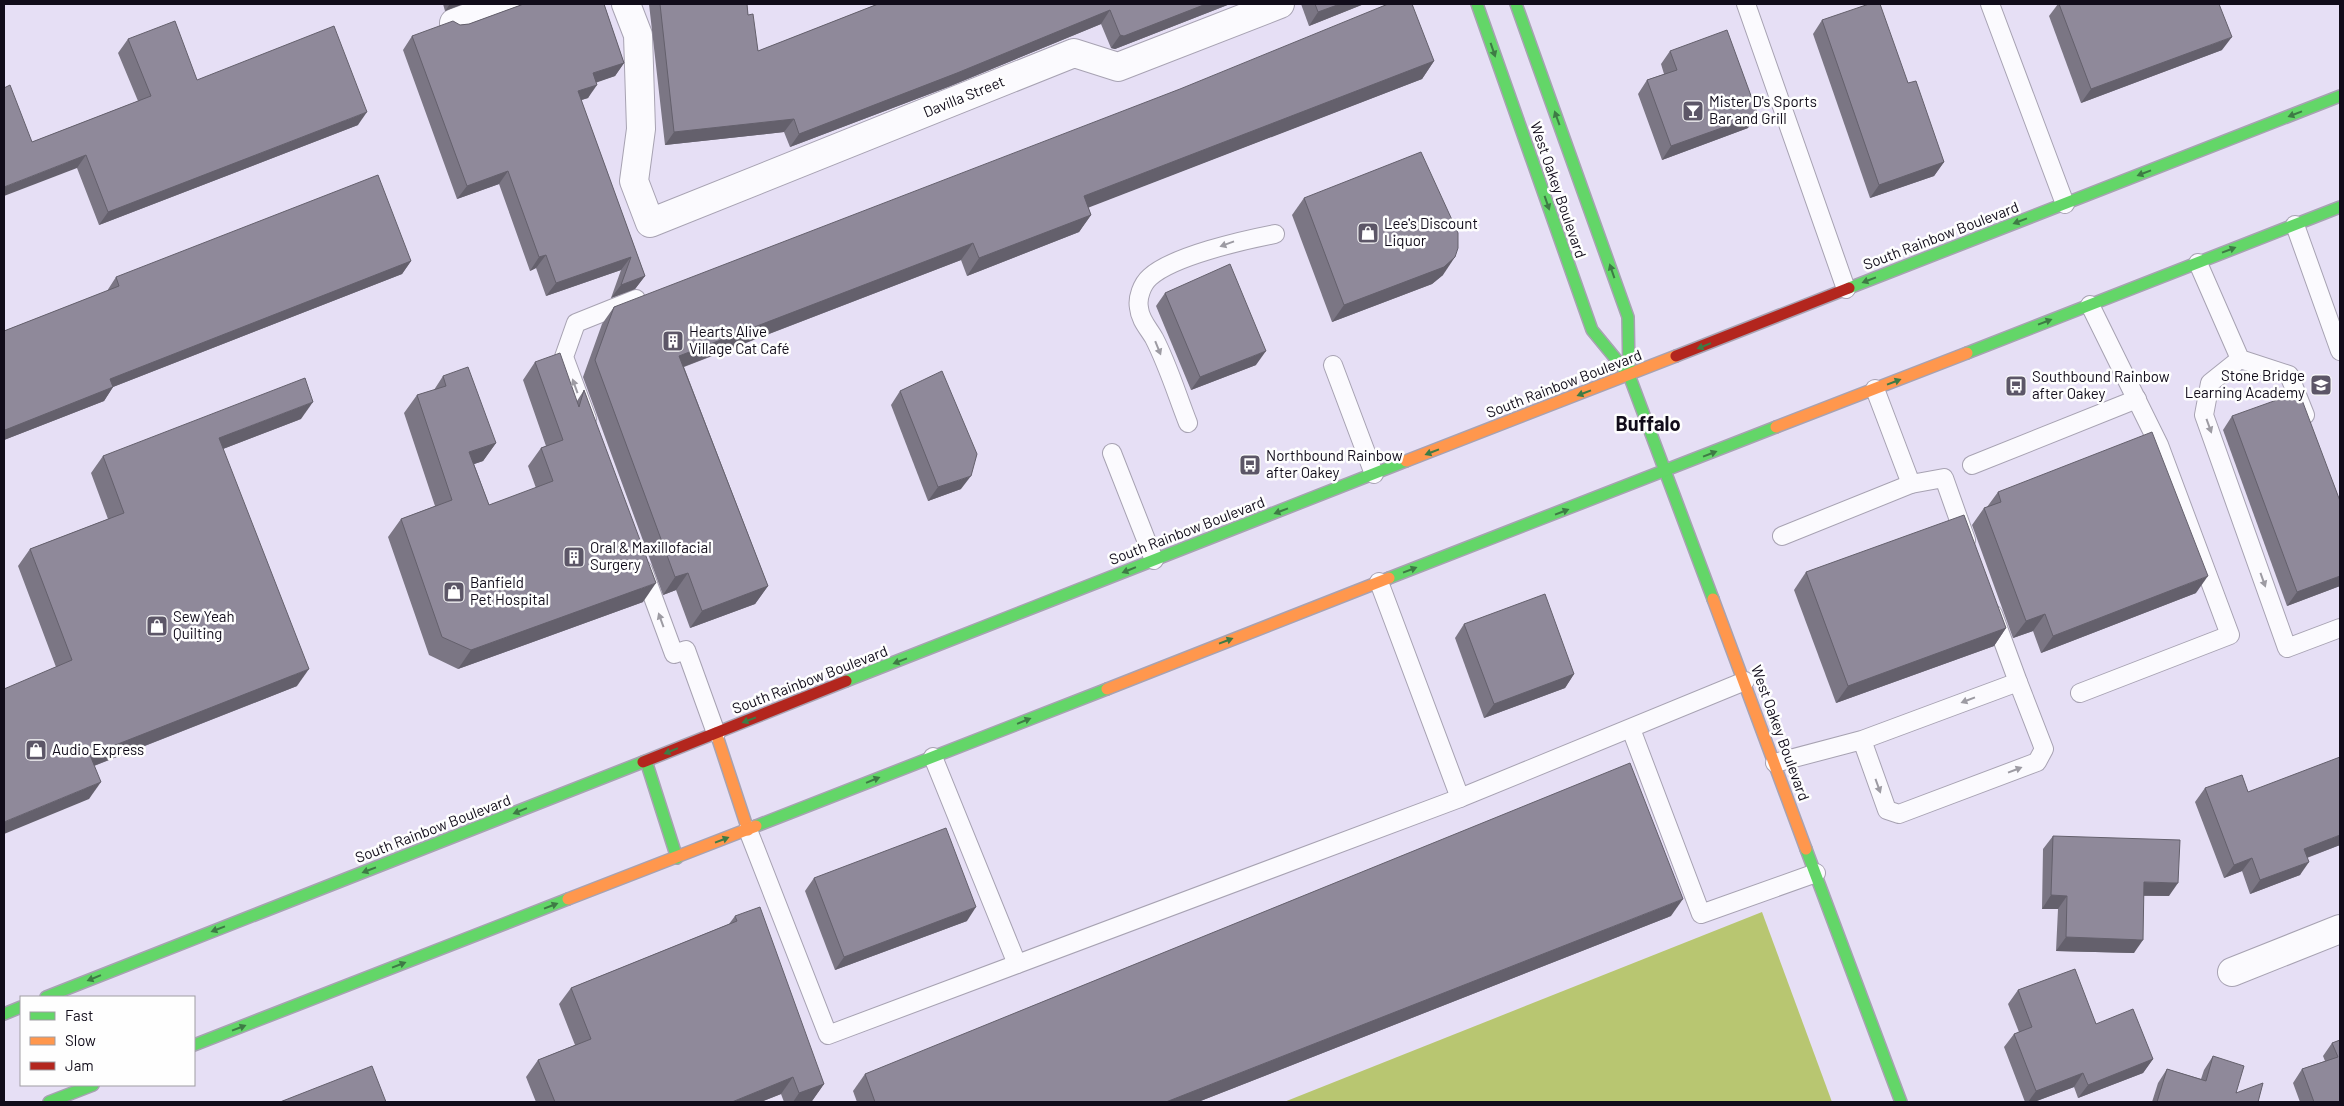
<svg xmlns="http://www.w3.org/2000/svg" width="2344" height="1106" viewBox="0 0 2344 1106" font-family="Barlow,sans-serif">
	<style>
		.water { fill: #b8c671 }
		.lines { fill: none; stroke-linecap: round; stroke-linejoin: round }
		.lane-casing { stroke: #a7a2b2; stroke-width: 20 }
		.street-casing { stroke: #a7a2b2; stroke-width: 30 }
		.fast-casing { stroke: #a7a2b2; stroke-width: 14 }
		.slow-casing { stroke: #a7a2b2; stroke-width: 14 }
		.jam-casing { stroke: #a7a2b2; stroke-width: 14 }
		.lane { stroke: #fbfafe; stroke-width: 18 }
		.street { stroke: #fbfafe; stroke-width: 28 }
		.fast { stroke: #63d668; stroke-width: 11 }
		.slow { stroke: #ff974d; stroke-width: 11 }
		.jam { stroke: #b3261e; stroke-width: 11 }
		.wall { fill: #7b7684 }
		.shaded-wall { fill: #64606c }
		.building { fill: #8f899a; stroke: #64606c }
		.oneway { fill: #3e7b45 }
		.oneway2 { fill: #9d9ba3 }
		.labels { text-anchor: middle; stroke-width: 5; stroke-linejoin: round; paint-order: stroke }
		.street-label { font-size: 15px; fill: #110c1a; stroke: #fefefe }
		.poi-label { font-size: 15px; fill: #110c1a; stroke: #fefefe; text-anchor: start }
		.district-label { font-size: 20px; font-weight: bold; fill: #110c1a; stroke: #fefefe }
	</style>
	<rect width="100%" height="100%" fill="#e6dff5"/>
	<!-- water -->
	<path class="water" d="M1762 912 1832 1102H1284Z"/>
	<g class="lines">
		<!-- lane casing -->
		<g class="lane-casing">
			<g id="lane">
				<path d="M1746 4 1846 289"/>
				<path d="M1990 4 2065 204"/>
				<path d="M2295 225 2340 351"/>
				<path d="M2198 263 2240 359 2289 375 2305 415"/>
				<path d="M2240 359 2210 383 2204 415 2287 648 2340 628"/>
				<path d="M1333 365 1374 474"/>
				<path d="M1875 389 1911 484 1944 478 1966 540"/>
				<path d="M587 419 564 357 576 323 636 299"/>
				<path d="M1188 423C1177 395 1168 365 1154 338 1149 329 1140 320 1139 308 1137 298 1142 284 1150 277 1173 256 1244 240 1275 234"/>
				<path d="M1112 453 1154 560"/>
				<path d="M1972 465 2137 399"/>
				<path d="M1782 536 1911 484"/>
				<path d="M643 570 674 654 686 650 716 733"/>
				<path d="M1993 614 2018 682"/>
				<path d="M2080 693 2230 635 2159 445 2090 305"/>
				<path d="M1631 729 1701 914 1816 873"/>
				<path d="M933 757 1017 964"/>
				<path d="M1775 763 1862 740 2018 682 2044 749 2037 762 1899 814 1887 810 1862 740"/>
				<path d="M1460 798 1745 681"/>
				<path d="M748 830 828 1035 1460 798 1379 582"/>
			</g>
		</g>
		<!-- street casing -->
		<g class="street-casing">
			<g id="street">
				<path d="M626 4 638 35 641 129 634 181 650 223 1074 53 1118 67 1280 4"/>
				<path d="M454 23 506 4"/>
				<path d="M2232 972 2340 929"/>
			</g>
		</g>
		<!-- fast casing -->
		<g class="fast-casing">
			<g id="fast">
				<path d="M1477 4 1592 330 1629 375 1713 599"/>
				<path d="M1516 4 1628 317 1629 375"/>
				<path d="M1849 288 2340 96"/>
				<path d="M1967 353 2340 207"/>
				<path d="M1389 578 1776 427"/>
				<path d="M846 681 1406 461"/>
				<path d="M646 761 677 858"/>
				<path d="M756 826 1107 689"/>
				<path d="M1806 849 1901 1102"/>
				<path d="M46 997 643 762"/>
				<path d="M4 1014 21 1007"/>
				<path d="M194 1045 568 899"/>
				<path d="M49 1102 93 1085"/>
			</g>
		</g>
		<!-- slow casing -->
		<g class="slow-casing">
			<g id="slow">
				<path d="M1776 427 1967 353"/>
				<path d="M1406 461 1676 356"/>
				<path d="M1713 599 1806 849"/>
				<path d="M1107 689 1389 578"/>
				<path d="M716 733 748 830"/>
				<path d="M568 899 756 826"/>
			</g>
		</g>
		<!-- jam casing -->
		<g class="jam-casing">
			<g id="jam">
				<path d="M1676 356 1849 288"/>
				<path d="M643 762 846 681"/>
			</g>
		</g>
		<!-- lane -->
		<use href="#lane" class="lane"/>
		<!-- street -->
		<use href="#street" class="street"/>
		<!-- fast -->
		<use href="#fast" class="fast"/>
		<!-- slow -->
		<use href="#slow" class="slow"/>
		<!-- jam -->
		<use href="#jam" class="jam"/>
	</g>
	<!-- wall -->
	<g class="wall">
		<path d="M443 4H463L445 11Z"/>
		<path d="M521 4H605H604L624 63 615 76 596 82 588 98 581 100 645 276 635 289 611 298 621 270 546 296 536 268 530 271 499 184 457 199 403 50 412 36 460 25 469 24 521 5Z"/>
		<path d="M649 4H747L748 15 758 51 878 4H1230L1115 49 1111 48 1101 24 948 87 790 147 784 132 665 145Z"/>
		<path d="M1301 4H1364L1309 26Z"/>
		<path d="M2058 4H2059L2222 50 2081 103 2049 16Z"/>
		<path d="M1822 20 1908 83 1944 162 1934 176 1870 198 1813 34Z"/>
		<path d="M128 39 197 80 358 125 99 225 77 168 32 142 138 101 118 53Z"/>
		<path d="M1670 51 1748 128 1662 160 1638 94 1647 80 1664 74 1661 64Z"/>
		<path d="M1434 61 1422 79 1088 207 1091 215 1079 232 967 276 961 260 684 367 768 586 755 604 690 628 676 590 663 595 583 377 602 324 614 307Z"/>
		<path d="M1304 198 1443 275 1432 284 1332 322 1292 215Z"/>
		<path d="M411 261 402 274 113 387 104 401 4 440V331L107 291 116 277Z"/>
		<path d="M1165 293 1256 365 1191 390 1156 306Z"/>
		<path d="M535 362 577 401 584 390 643 602 458 669 429 655 388 537 401 519 435 506 404 413 417 395 434 390 443 376 496 443 483 461 474 464 489 505 536 488 528 466 541 448 546 446 523 380Z"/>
		<path d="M900 391 961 489 928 501 891 405Z"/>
		<path d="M2232 416 2340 586 2287 606 2223 430Z"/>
		<path d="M301 419 223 449 297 686 94 766 89 799 56 667 18 566 30 549 108 519 91 473 103 456Z"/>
		<path d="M1998 492 2196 593 2041 653 2033 631 2013 638 1972 525 1984 508 1987 507Z"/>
		<path d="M1806 572 2006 628 1994 646 1836 703 1794 590Z"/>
		<path d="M1464 624 1574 674 1565 688 1484 718 1455 638Z"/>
		<path d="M2205 788 2248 792 2340 845 2307 858 2300 875 2250 894 2242 871 2224 878 2195 802Z"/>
		<path d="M2053 836 2169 896H2144L2134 953 2056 951 2058 909H2042L2043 849Z"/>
		<path d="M814 878 967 921 835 970 805 891Z"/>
		<path d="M735 916 824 1084 812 1101 809 1102H784L781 1094 761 1102H536L526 1077 538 1060 575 1045 559 1004 571 988 729 924Z"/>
		<path d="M1671 916 1198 1102H857L853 1091 865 1074Z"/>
		<path d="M2018 990 2096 1024 2153 1059 2143 1073 2078 1098 2074 1087 2034 1102H2025L2004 1047 2014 1034 2019 1032 2008 1004Z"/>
		<path d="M2340 1040V1102H2300L2293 1083 2302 1069 2325 1061 2323 1056 2332 1043Z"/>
		<path d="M2213 1056 2236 1093 2258 1102H2152L2158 1083 2167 1069 2201 1079 2204 1070Z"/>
	</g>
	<!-- shaded-wall -->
	<g class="shaded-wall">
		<path d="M450 4H463L445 11Z"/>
		<path d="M1206 4H1230L1115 49 1111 48 1120 35Z"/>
		<path d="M1340 4H1364L1309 26 1318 12Z"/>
		<path d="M1110 10 1101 24 948 87 790 147 799 134Z"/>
		<path d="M2232 37 2222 50 2081 103 2091 89Z"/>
		<path d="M1434 61 1422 79 1072 214 1084 196Z"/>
		<path d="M624 63 615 76 584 87 593 73Z"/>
		<path d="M597 85 588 98 569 104 578 91Z"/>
		<path d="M367 112 358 125 99 225 108 212Z"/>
		<path d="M1758 115 1748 128 1662 160 1671 146Z"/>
		<path d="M794 119 784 132 665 145 674 132Z"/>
		<path d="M86 155 77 168 4 196V187Z"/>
		<path d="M1944 162 1934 176 1870 198 1879 185Z"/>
		<path d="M508 171 499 184 457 199 467 186Z"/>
		<path d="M1091 215 1079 232 967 276 979 258Z"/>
		<path d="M973 243 961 260 667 373 679 356Z"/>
		<path d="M546 255 536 268 530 271 539 257Z"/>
		<path d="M631 257 621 270 546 296 556 283Z"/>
		<path d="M1455 257 1443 275 1432 284 1332 322 1344 305Z"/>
		<path d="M411 261 402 274 100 392 110 379Z"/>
		<path d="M645 276 635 289 611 298 621 285Z"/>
		<path d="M1266 351 1256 365 1191 390 1200 377Z"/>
		<path d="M113 387 104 401 4 440V432L5 430Z"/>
		<path d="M313 402 301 419 207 455 219 438Z"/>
		<path d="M496 443 483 461 457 470 469 452Z"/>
		<path d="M971 476 961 489 928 501 938 487Z"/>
		<path d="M688 573 676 590 663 595 675 577Z"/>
		<path d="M2208 576 2196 593 2041 653 2053 636Z"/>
		<path d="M2340 576V586L2287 606 2297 592Z"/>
		<path d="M656 583 643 602 458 669 471 650Z"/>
		<path d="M768 586 755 604 690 628 702 611Z"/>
		<path d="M2045 614 2033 631 2013 638 2026 621Z"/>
		<path d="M2006 628 1994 646 1836 703 1848 686Z"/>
		<path d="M309 669 297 686 78 772 90 755Z"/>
		<path d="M1574 674 1565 688 1484 718 1494 704Z"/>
		<path d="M101 782 89 799 4 834V822Z"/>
		<path d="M2340 835V845L2295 862 2304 849Z"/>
		<path d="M2252 858 2242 871 2224 878 2234 865Z"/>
		<path d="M2309 862 2300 875 2250 894 2260 880Z"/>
		<path d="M2144 882 2178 883 2169 896 2134 895Z"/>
		<path d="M2051 895 2067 896 2058 909H2042Z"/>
		<path d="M1683 899 1671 916 1198 1102H1166Z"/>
		<path d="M976 907 967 921 835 970 844 957Z"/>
		<path d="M2066 937 2143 940 2134 953 2056 951Z"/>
		<path d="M2153 1059 2143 1073 2078 1098 2088 1085Z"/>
		<path d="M2083 1073 2074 1087 2034 1102H2028L2036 1091Z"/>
		<path d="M793 1077 781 1094 761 1102H732Z"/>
		<path d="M824 1084 812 1101 809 1102H793L799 1093Z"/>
	</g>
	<!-- building -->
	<g class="building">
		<path d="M523 4H604L624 63 593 73 597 85 578 91 645 276 621 285 631 257 556 283 546 255 539 257 508 171 467 186 412 36 453 21 460 25 469 24 521 5Z"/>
		<path d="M660 4H747L748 15 753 14 758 51 878 4H1206L1124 36 1120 35 1110 10 957 73 799 134 794 119 674 132Z"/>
		<path d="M1315 4H1340L1318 12Z"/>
		<path d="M1388 4H1412L1434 61 1084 196 1091 215 979 258 973 243 679 356 768 586 702 611 688 573 675 577 595 360 614 307 1180 89Z"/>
		<path d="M1869 4H1880L1908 83 1916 81 1944 162 1879 185 1822 20Z"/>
		<path d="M2059 4H2219L2232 37 2091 89Z"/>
		<path d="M175 21 197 80 334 26 367 112 108 212 86 155 4 187V88L10 85 32 142 151 96 128 39Z"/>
		<path d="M1727 30 1758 115 1671 146 1647 80 1677 70 1670 51Z"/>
		<path d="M1421 152 1458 233V248L1455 257 1444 267 1344 305 1304 198Z"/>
		<path d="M378 175 411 261 110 379 113 387 5 430 4 427V331L119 286 116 277Z"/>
		<path d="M1230 264 1266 351 1200 377 1165 293Z"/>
		<path d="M560 353 579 407 584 390 656 583 471 650 442 637 401 519 452 500 417 395 446 386 443 376 468 367 496 443 469 452 489 505 553 481 541 448 563 440 535 362Z"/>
		<path d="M942 371 977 454 971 476 938 487 900 391Z"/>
		<path d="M305 378 313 402 219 438 309 669 90 755 101 782 4 822V689L72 660 30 549 124 513 103 456Z"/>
		<path d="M2299 392 2340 501V576L2297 592 2232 416Z"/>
		<path d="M2152 432 2208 576 2053 636 2045 614 2026 621 1984 508 2001 502 1998 492Z"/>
		<path d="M1964 515 2006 628 1848 686 1806 572Z"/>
		<path d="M1545 594 1574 674 1494 704 1464 624Z"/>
		<path d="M2340 757V835L2304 849 2309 862 2260 880 2252 858 2234 865 2205 788 2242 775 2248 792Z"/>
		<path d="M1630 763 1683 899 1166 1102H875L865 1074Z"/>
		<path d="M946 828 976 907 844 957 814 878Z"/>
		<path d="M2053 836 2180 840 2178 883 2144 882 2143 940 2066 937 2067 896 2051 895Z"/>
		<path d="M760 907 824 1084 799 1093 793 1077 732 1102H555L538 1060 591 1039 571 988 737 921 735 916Z"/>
		<path d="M2075 969 2096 1024 2133 1009 2153 1059 2088 1085 2083 1073 2036 1091 2014 1034 2032 1027 2018 990Z"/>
		<path d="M2340 1040V1102H2314L2302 1069 2338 1057 2332 1043Z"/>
		<path d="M2213 1056 2244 1066 2236 1093 2263 1083 2258 1102H2157L2167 1069 2206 1081Z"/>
		<path d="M372 1066 386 1102H280Z"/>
	</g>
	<!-- one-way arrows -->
	<defs><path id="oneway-solid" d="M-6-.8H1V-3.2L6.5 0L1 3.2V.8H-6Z" transform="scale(1.25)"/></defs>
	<g class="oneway">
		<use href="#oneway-solid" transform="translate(1493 50) rotate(71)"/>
		<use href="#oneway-solid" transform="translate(2295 114) rotate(159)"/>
		<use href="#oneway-solid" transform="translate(1557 118) rotate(-110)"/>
		<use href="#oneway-solid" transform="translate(2144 173) rotate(159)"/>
		<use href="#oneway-solid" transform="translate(1547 203) rotate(71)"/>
		<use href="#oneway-solid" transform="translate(2020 221) rotate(159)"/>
		<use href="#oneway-solid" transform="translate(2229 250) rotate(-21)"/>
		<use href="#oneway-solid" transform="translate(1612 271) rotate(-109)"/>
		<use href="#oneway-solid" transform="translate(1869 280) rotate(159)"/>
		<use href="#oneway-solid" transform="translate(2045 322) rotate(-21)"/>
		<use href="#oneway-solid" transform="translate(1704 346) rotate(158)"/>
		<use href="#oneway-solid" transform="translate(1894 382) rotate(-21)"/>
		<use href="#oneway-solid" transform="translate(1584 393) rotate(159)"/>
		<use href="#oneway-solid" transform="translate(1432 452) rotate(159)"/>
		<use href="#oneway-solid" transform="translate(1710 454) rotate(-21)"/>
		<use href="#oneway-solid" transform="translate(1281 511) rotate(159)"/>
		<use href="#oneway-solid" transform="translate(1562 512) rotate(-21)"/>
		<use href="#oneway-solid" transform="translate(1129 570) rotate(158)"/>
		<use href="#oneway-solid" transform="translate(1410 570) rotate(-21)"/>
		<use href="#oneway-solid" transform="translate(1226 641) rotate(-21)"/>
		<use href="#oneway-solid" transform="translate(900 661) rotate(159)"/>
		<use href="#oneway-solid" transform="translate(749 720) rotate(159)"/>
		<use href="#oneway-solid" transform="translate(1024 721) rotate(-22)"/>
		<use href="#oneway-solid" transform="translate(671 751) rotate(158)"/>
		<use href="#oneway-solid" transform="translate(873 780) rotate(-22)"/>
		<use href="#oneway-solid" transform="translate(520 811) rotate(158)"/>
		<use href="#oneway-solid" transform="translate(722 840) rotate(-21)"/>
		<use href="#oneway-solid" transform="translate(369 870) rotate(159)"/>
		<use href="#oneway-solid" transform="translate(551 906) rotate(-21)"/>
		<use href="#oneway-solid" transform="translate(218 929) rotate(159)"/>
		<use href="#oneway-solid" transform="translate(399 965) rotate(-21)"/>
		<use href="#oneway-solid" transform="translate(94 978) rotate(158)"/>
		<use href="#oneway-solid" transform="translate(239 1028) rotate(-21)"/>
	</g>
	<g class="oneway2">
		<use href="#oneway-solid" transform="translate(1227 244) rotate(160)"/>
		<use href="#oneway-solid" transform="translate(1158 348) rotate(68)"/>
		<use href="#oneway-solid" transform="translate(575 386) rotate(-110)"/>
		<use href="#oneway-solid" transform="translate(2209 426) rotate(70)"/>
		<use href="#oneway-solid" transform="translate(2263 580) rotate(70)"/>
		<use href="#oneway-solid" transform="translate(661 620) rotate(-110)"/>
		<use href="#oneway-solid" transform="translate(1968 700) rotate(159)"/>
		<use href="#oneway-solid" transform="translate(2015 770) rotate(-21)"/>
		<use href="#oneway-solid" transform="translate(1878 786) rotate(70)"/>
	</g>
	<!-- icons -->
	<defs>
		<g id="bar-square" transform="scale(1.125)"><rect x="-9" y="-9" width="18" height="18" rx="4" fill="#5c5667" stroke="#fefefe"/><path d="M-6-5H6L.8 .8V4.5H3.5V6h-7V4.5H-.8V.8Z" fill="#fff"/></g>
		<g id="shop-square" transform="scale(1.125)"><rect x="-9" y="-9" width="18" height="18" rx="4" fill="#5c5667" stroke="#fefefe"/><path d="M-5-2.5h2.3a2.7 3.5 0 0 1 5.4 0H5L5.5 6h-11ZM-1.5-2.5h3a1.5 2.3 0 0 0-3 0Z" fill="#fff"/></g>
		<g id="building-square" transform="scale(1.125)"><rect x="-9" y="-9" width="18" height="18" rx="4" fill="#5c5667" stroke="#fefefe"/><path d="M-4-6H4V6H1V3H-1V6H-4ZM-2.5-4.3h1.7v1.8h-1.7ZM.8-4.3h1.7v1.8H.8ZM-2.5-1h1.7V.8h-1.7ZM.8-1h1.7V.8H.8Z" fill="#fff"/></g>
		<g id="school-square" transform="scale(1.125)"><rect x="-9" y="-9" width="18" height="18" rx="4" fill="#5c5667" stroke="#fefefe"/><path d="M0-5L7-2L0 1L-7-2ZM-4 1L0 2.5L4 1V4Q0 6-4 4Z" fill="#fff"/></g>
		<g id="bus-square" transform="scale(1.125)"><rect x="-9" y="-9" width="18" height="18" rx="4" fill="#5c5667" stroke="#fefefe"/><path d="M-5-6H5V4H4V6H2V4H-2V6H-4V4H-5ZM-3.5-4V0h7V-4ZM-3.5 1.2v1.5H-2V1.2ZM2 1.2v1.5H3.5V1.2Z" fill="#fff"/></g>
	</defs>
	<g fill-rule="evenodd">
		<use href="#bar-square" x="1693" y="111"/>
		<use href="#shop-square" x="1368" y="233"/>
		<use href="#building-square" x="673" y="341"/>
		<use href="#school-square" x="2321" y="385"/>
		<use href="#bus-square" x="2016" y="386"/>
		<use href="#bus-square" x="1250" y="465"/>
		<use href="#building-square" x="574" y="557"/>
		<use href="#shop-square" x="454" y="592"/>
		<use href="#shop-square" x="157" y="626"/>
		<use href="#shop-square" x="36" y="750"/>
	</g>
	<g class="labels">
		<!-- street labels -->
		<g class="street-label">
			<text transform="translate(964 97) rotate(-22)" y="5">Davilla Street</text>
			<text transform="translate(1558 190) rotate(71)" y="5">West Oakey Boulevard</text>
			<text transform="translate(1941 236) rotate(-21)" y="5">South Rainbow Boulevard</text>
			<text transform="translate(1564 384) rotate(-21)" y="5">South Rainbow Boulevard</text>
			<text transform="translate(1187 531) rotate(-21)" y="5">South Rainbow Boulevard</text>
			<text transform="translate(810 680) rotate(-21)" y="5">South Rainbow Boulevard</text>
			<text transform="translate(1780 733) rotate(70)" y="5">West Oakey Boulevard</text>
			<text transform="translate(433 829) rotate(-21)" y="5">South Rainbow Boulevard</text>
		</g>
		<!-- poi labels -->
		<g class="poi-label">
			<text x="1709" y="107">Mister D's Sports<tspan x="1709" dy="17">Bar and Grill</tspan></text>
			<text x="1384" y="229">Lee's Discount<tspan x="1384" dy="17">Liquor</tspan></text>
			<text x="689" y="337">Hearts Alive<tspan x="689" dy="17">Village Cat Café</tspan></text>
			<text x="2305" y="381" text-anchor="end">Stone Bridge<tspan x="2305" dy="17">Learning Academy</tspan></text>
			<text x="2032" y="382">Southbound Rainbow<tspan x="2032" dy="17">after Oakey</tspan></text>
			<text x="1266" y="461">Northbound Rainbow<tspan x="1266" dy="17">after Oakey</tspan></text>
			<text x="590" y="553">Oral &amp; Maxillofacial<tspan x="590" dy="17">Surgery</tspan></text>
			<text x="470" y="588">Banfield<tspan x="470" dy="17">Pet Hospital</tspan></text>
			<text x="173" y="622">Sew Yeah<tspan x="173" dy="17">Quilting</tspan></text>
			<text x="52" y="755">Audio Express</text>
		</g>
		<!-- district labels -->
		<g class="district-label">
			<text x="1648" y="431">Buffalo</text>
		</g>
	</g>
	<!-- border -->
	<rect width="2344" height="1106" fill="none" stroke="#110c1a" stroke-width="10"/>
	<!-- legend -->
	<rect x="20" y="996" width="175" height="90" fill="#fefefe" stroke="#9f9da3"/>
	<rect x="30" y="1012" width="25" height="8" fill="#63d668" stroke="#9f9da3"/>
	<text x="65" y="1021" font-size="15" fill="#110c1a">Fast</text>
	<rect x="30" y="1037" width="25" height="8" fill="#ff974d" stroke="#9f9da3"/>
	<text x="65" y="1046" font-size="15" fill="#110c1a">Slow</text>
	<rect x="30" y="1062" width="25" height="8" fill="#b3261e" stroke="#9f9da3"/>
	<text x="65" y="1071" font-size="15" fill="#110c1a">Jam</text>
</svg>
